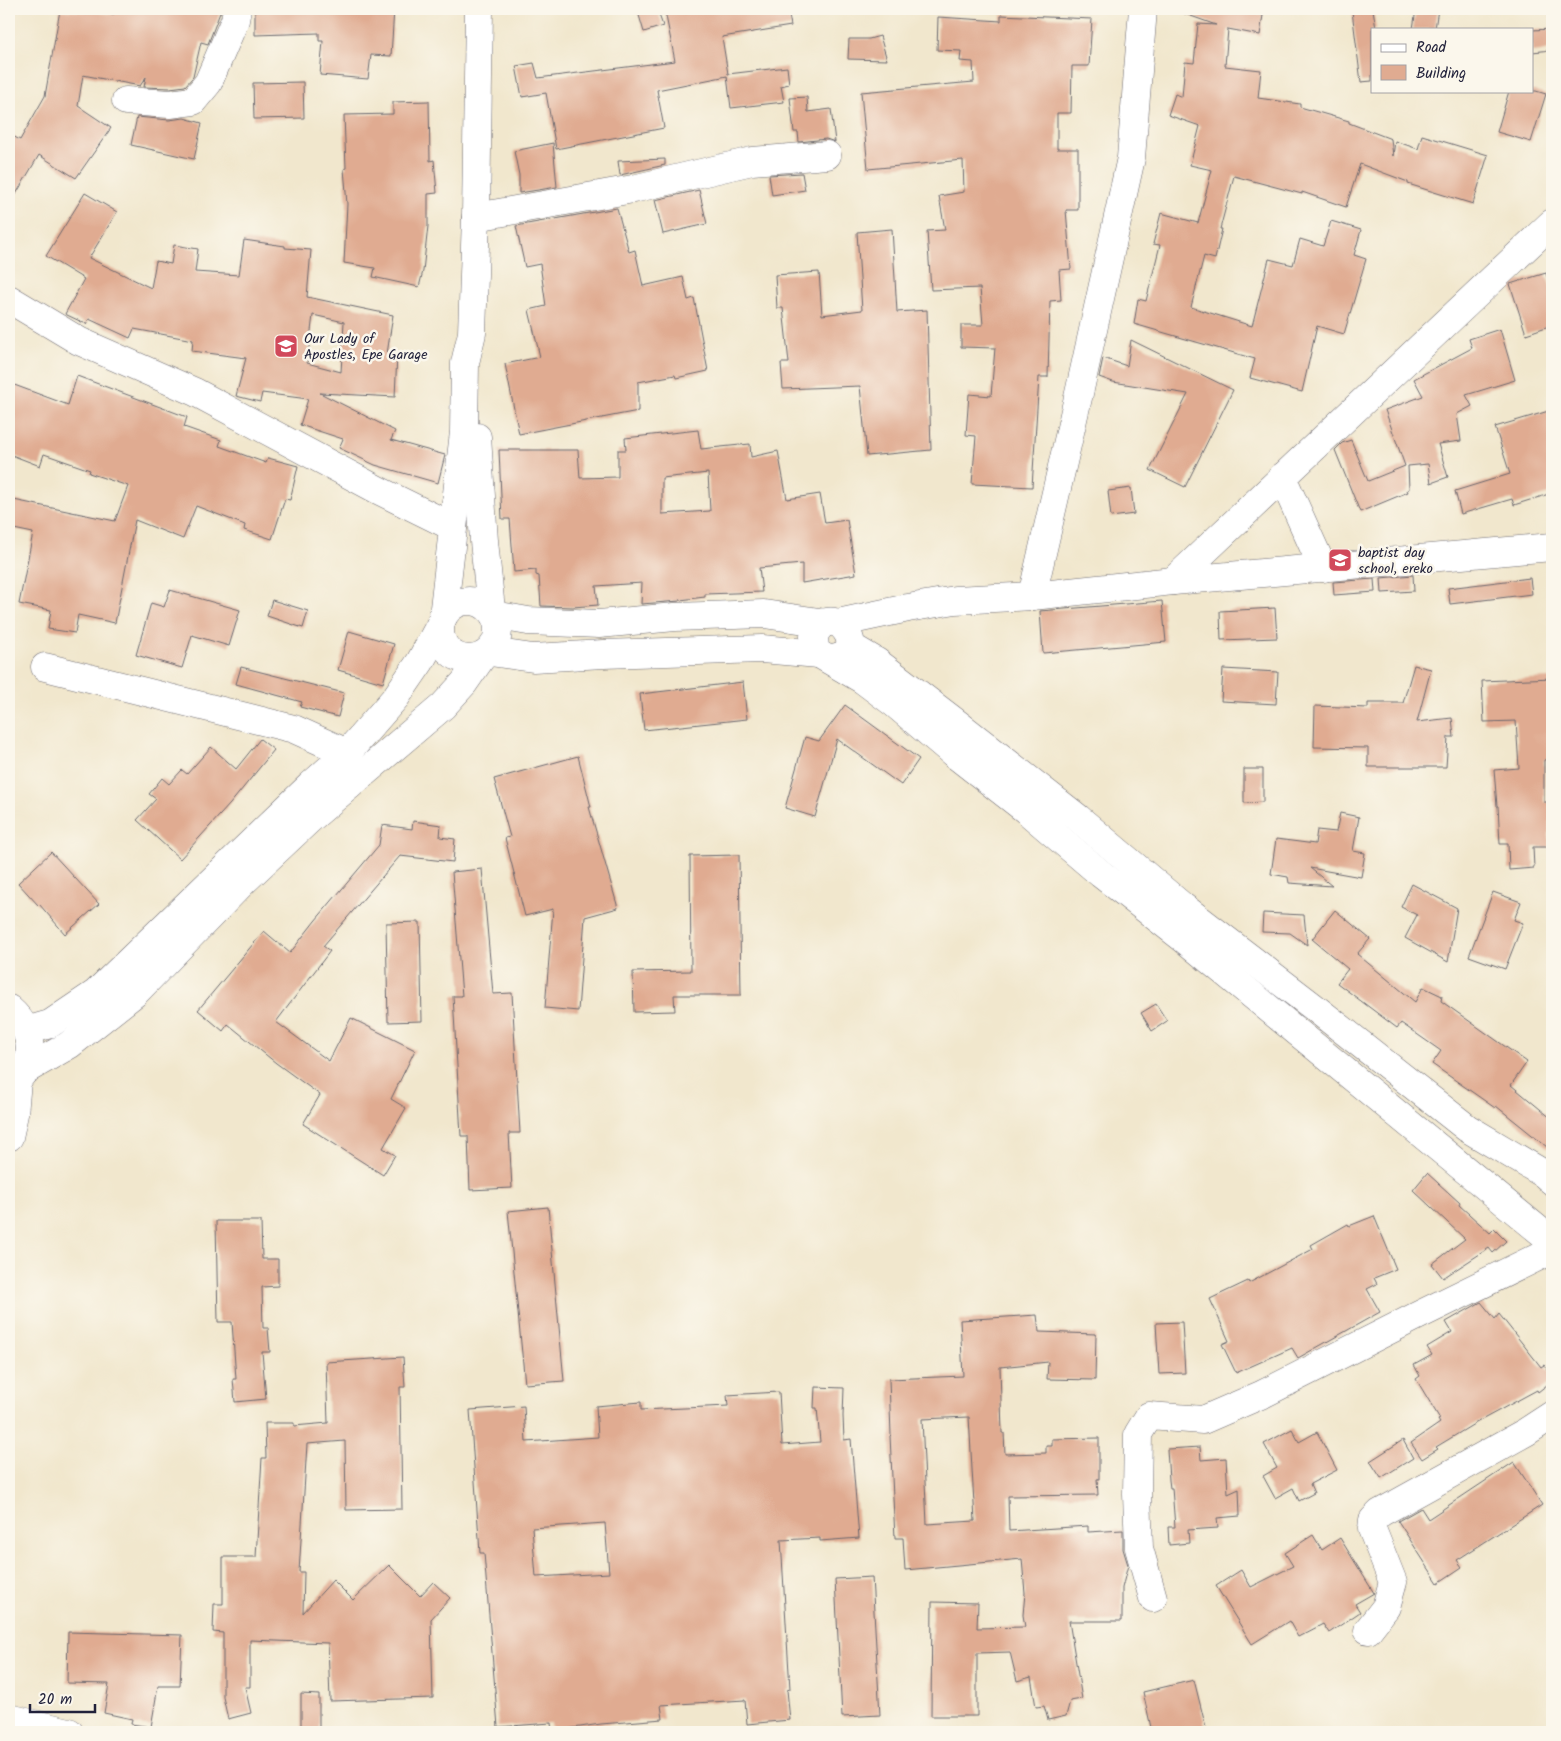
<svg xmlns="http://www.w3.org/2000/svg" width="1561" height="1741" viewBox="0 0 1561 1741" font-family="Kalam,sans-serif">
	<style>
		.building { fill: #e0ab91; fill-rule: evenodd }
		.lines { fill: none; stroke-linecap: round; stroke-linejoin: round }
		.minor-casing { stroke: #6a676e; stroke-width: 29 }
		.major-casing { stroke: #6a676e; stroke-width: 29 }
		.minor { stroke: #fff; stroke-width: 28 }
		.major { stroke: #fff; stroke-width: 28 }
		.labels { text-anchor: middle; stroke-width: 5; stroke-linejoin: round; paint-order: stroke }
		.poi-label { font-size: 14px; fill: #22223b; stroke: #fbf7ec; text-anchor: start }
	</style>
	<rect width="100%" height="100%" fill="#fbf7ec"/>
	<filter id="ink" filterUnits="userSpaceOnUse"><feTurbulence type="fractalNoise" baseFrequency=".02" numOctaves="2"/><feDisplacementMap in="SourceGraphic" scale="10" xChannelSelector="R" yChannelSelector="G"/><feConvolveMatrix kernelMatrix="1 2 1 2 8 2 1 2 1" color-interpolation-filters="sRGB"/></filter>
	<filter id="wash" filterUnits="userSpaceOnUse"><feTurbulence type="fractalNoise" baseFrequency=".0096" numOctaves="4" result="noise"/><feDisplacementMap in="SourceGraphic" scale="20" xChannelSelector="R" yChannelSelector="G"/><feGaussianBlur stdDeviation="1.12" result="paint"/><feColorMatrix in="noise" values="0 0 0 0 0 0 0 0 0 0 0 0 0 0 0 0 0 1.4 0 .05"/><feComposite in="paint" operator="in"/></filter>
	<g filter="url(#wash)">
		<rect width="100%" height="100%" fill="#f1e7cd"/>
		<g id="blocks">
			<!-- building -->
			<g class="building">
				<path d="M115 9 221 10 208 44 201 42 193 77 185 86 170 88 144 87 146 77 140 86 83 75 78 106 111 128 76 178 39 155 9 206V134L20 140 45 96 60 10 114 14Z"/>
				<path d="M255 9H394L391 56 371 55 368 79 320 75 323 41H319V33L255 35Z"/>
				<path d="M649 9H657L663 26 644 32 638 12Z"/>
				<path d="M679 9H788L791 26 722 37 728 74 787 67 789 84 781 86 784 102 731 108 727 76 657 90 664 128 556 149 546 93 522 97 516 66 534 63 538 78 675 61 665 11Z"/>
				<path d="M1177 9H1228L1263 15 1260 35 1228 29 1225 66 1261 70 1258 98 1300 104V107L1349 121V123L1391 139 1393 156 1395 141 1418 149 1422 135 1488 155 1473 204 1408 184V182L1360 164 1346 207 1302 192V194L1234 176 1220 229H1222L1215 259 1204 256 1191 307 1252 326 1269 259 1293 265 1300 239 1323 246 1331 221 1361 230 1354 255 1366 259 1344 334 1317 326 1302 392 1250 378 1255 359 1134 324 1138 299 1146 301 1160 245 1153 244 1161 213 1198 223 1212 170 1190 165 1200 126 1168 115 1175 94 1182 97 1185 62 1194 63 1198 24 1216 25 1177 11Z"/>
				<path d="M1373 9 1376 29H1372V81L1361 82 1352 11Z"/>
				<path d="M1416 9H1438L1435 29H1413Z"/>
				<path d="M1001 15 1092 19 1089 66H1072L1071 113H1057V149H1078V210H1066L1071 269 1059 270 1061 300 1050 301 1048 377H1039L1032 487 972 484 976 436 966 435 969 394 991 396 995 348 961 347V325H983L980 288 931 290 927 231 945 230 939 196 964 192 963 160 868 169 861 92 974 82 973 62 960 61 961 51 937 50 938 17 1001 21Z"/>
				<path d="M1552 29V50L1532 52V30Z"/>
				<path d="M880 36 887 60 848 59 849 39H869Z"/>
				<path d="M303 82 304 118 254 119 253 83Z"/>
				<path d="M1509 91H1536L1546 94 1531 142 1497 132Z"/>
				<path d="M807 97 808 112 831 109 835 142 826 139 799 142 798 132H794L790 98Z"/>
				<path d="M429 101 430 161 434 160 437 193 428 194V226L423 271 419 287 373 277 375 268 344 263 347 204 344 169 346 168 344 115 393 114V102Z"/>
				<path d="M137 117 169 120 184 118 202 123 194 159 131 145Z"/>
				<path d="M553 143 557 187 519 193V175L514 151Z"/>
				<path d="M665 159V165L620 175 618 161Z"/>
				<path d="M802 173 805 190 772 195 769 175Z"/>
				<path d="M699 190 707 224 663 234 655 200Z"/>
				<path d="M85 193 117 212 89 258 151 288 156 261 171 264 174 245 198 249 195 272 239 275 244 240 285 246V248L311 250 307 297 393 315 387 354H397L395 397 320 393 395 431 391 440 445 455 438 483 375 465 339 448 343 439 300 425 308 399 262 393 260 402 236 396 246 358 192 351 193 340 134 329 130 338 89 319 86 324 65 314 84 279 46 256ZM313 315 344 322 341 372 307 363Z"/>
				<path d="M617 208 629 252 635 250 643 286 683 277 688 300 694 298 708 371 676 378 675 375 638 382V411L519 434 505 364 540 357 529 310 546 306 540 264 525 267 516 226Z"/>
				<path d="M892 229 897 312 927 310 931 450 867 456 860 386 783 389 781 363H789L783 308H777L775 275 819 272 822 315 862 310 857 232Z"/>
				<path d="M1546 273 1552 292V325L1526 334 1510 284Z"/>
				<path d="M1500 329 1515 380 1466 395 1472 406 1457 414 1461 441 1438 444 1448 477 1431 483 1428 464 1408 466 1409 489 1407 490 1408 492 1360 512 1335 450 1342 443 1351 440 1368 481 1405 466 1385 410 1423 396 1414 379 1472 348 1469 339Z"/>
				<path d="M1131 340 1233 390 1185 487 1150 470 1188 394 1113 382 1099 377 1103 358 1127 366Z"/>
				<path d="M77 376 187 417 184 427 221 440 219 446 266 463 268 458 298 466 290 500 285 499 272 539 244 530 245 525 196 506 183 539 135 520 115 623 78 615 75 633 48 629 51 610 19 604 33 533 9 528V499L115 521 128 486 89 473 90 470 44 454 40 466 9 454V383L68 405Z"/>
				<path d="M1552 410V493L1514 505 1512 499 1461 514 1455 491 1510 474 1495 427Z"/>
				<path d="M698 430 701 449 750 444 751 457 778 451 787 499 820 494 825 523 847 520 856 574 802 583V564L759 568 762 592 705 594V597L680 600V601L641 604 642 583 596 586 598 605 573 607 541 606 539 576 536 575V570L514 572 510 519H502L499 450H578L580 478 618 477V450H626L625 438ZM708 473 710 511 662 514V478Z"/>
				<path d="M1131 488 1134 514 1111 517 1108 491Z"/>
				<path d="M1413 575 1414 591 1382 593 1381 578Z"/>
				<path d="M1530 578 1532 594 1450 604 1448 588Z"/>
				<path d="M1374 579 1375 592 1334 595 1333 582Z"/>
				<path d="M170 590 240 610 229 646 192 635 182 668 136 655 151 603 164 607Z"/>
				<path d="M272 600 308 611 303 628 267 616Z"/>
				<path d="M1162 601 1166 642 1043 653 1040 611Z"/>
				<path d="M1275 608 1277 638 1221 640 1220 611Z"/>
				<path d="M349 631 394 644 383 683 338 670Z"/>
				<path d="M1414 665 1431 669 1417 722 1452 718 1454 737H1448L1446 767H1368V748L1314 747 1315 706 1368 708V703H1403Z"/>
				<path d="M241 667 344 693 338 717 300 707 302 702 236 684Z"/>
				<path d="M1223 669 1278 672 1276 704 1221 701Z"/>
				<path d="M1552 678V758L1544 760V802H1552V821H1549V847H1533L1534 868 1509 870 1508 844H1500L1498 806H1497L1494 770 1519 768 1516 721 1484 722 1482 681Z"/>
				<path d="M743 682 747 719 644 730 640 694Z"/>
				<path d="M845 705 919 759 901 785 837 739 815 817 785 808 805 737 819 741Z"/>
				<path d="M260 739 274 750 230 804 180 859 137 820 156 799 149 794 162 778 169 784 182 770 187 774 211 747 236 769Z"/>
				<path d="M578 756 591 807H589L618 908 585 917 578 1011 545 1008 553 909 525 916 505 838 510 837 494 779Z"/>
				<path d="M1244 769H1263V802L1244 803Z"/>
				<path d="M1340 813 1359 817 1353 851 1365 853 1361 877 1310 868 1332 886 1289 883 1288 877 1271 874 1276 839 1315 844 1317 830 1336 832Z"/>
				<path d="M413 821 441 825 440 837 455 839 453 862 400 856 323 946 330 951 276 1022 329 1061 351 1018 415 1050 391 1099 406 1108 383 1148 395 1155 383 1175 303 1124 320 1095 276 1063 228 1024 223 1031 198 1010 264 931 290 953 315 921 379 845 382 825 412 829Z"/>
				<path d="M51 852 99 904 65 934 39 904 38 905 18 883Z"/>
				<path d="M739 855 741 995H674L675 1011 634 1012 633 972 691 971 690 856Z"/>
				<path d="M482 869 493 994 512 993 520 1133H509L512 1188 470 1190 468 1136H461L453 996H462L452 872Z"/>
				<path d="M1412 884 1457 908 1448 962 1405 938 1417 915 1401 907Z"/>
				<path d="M1493 892 1521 902 1514 920 1523 923 1505 969 1469 956Z"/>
				<path d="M1335 910 1370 939 1357 954 1415 1002 1423 987 1442 996 1441 1001 1527 1062 1511 1085 1552 1119V1151L1496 1106 1495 1108 1432 1064 1441 1051 1401 1023 1397 1028 1337 983 1348 969 1312 939Z"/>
				<path d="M1263 913 1304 915 1307 945 1290 933 1262 932Z"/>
				<path d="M420 922 422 1021 388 1022 386 923Z"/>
				<path d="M1156 1004 1167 1021 1152 1031 1141 1013Z"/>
				<path d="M1427 1173 1460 1203 1459 1205 1490 1233 1494 1229 1506 1241 1493 1253 1489 1248 1443 1278 1432 1264 1465 1239 1413 1190Z"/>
				<path d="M548 1207 564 1381 525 1384 508 1211Z"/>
				<path d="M1374 1216 1396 1269 1374 1278 1377 1284 1367 1289 1380 1312 1298 1358 1292 1348 1236 1373 1222 1344 1229 1341 1210 1299 1248 1281 1249 1283 1313 1249 1311 1245 1348 1224 1349 1226Z"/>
				<path d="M216 1221H261L262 1259H278V1286L262 1287 263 1328H268L270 1352H262L266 1399 235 1402 233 1379H236L232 1322H218Z"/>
				<path d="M1481 1302 1495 1319 1499 1314 1541 1367 1544 1365 1552 1375V1381L1538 1392 1537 1390 1474 1424 1436 1447 1438 1449 1422 1459 1411 1443 1440 1423 1438 1420 1440 1419 1416 1379 1420 1376 1414 1365 1432 1355 1427 1347 1452 1332 1446 1322Z"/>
				<path d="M1037 1315 1039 1332 1096 1334 1095 1380 1047 1379 1048 1362 1000 1367 1002 1433H1004L1005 1454 1046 1453V1446H1052V1439L1099 1438V1479H1097L1098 1495 1008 1496 1009 1531 1088 1526V1532L1123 1530V1549L1128 1565 1122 1588V1621H1069L1082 1699 1070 1701 1066 1716 1048 1720 1044 1706 1036 1707 1031 1677 1017 1681 1010 1652 977 1653V1716H931L932 1602 978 1603 977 1628 1025 1627 1023 1615 1025 1593 1022 1559 905 1570 903 1538H895L890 1436 891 1435 889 1379 963 1376 960 1320ZM969 1417 975 1521 927 1524 922 1419Z"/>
				<path d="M1182 1322 1185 1373 1159 1374 1156 1323Z"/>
				<path d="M403 1357 405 1387H400L402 1509 346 1510 345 1441 307 1444 299 1572H304L303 1613 333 1580 353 1600 389 1565 420 1596 433 1582 450 1598 431 1619 433 1698 330 1701 328 1643 250 1640V1687H245L251 1713 228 1719 223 1697V1633L213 1632 214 1604H223V1557H256L262 1458H266L265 1423H294V1426L328 1423 326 1362Z"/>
				<path d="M815 1387 844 1388 843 1416 844 1440 851 1439 859 1538 820 1541V1538L781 1540 790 1689 787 1690 790 1720 747 1724 745 1700 661 1705 663 1719 601 1724 552 1731 551 1723 498 1727 484 1553H480L470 1410 524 1406 526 1442 598 1437 596 1406 641 1402V1410L728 1406 727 1395 779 1392 782 1445 820 1442 817 1408H814ZM605 1523 609 1573 536 1577 532 1528Z"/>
				<path d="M1292 1429 1299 1442 1317 1432 1337 1470 1310 1484 1314 1493 1299 1501 1293 1488 1275 1498 1263 1476 1277 1468 1264 1444Z"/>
				<path d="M1403 1440 1413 1458 1381 1478 1370 1461Z"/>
				<path d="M1200 1447 1201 1460 1226 1458 1228 1494 1239 1489 1240 1516 1217 1518 1218 1528 1188 1530 1189 1543 1169 1545 1168 1527H1175L1172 1488H1170L1169 1480 1167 1449Z"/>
				<path d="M1514 1462 1542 1505 1457 1560 1462 1567 1438 1583 1398 1521 1421 1508 1428 1519Z"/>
				<path d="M1313 1535 1322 1550 1340 1538 1374 1593 1355 1604 1360 1612 1329 1633 1323 1624 1298 1637 1289 1621 1252 1644 1216 1586 1241 1570 1251 1587 1293 1566 1285 1553Z"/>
				<path d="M872 1577 880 1715 842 1717 835 1579Z"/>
				<path d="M68 1632 182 1635 180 1686H158L151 1727 131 1724 132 1719 104 1713 109 1684 67 1683Z"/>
				<path d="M1194 1680 1207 1732H1152L1143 1692Z"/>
				<path d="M301 1694 319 1695V1731H301Z"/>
			</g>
		</g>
	</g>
	<g filter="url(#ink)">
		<use href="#blocks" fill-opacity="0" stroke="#6a676e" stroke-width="1"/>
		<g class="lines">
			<!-- minor casing -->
			<g class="minor-casing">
				<g id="minor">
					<path d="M126 101 170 104 193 101 208 83 235 20 237 9"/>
					<path d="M476 217 633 189 752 161 827 155"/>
					<path d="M9 299 79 341 195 392 378 490 453 527"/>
					<path d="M477 437 484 541 491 610"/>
					<path d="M1282 477 1323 568"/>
					<path d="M1173 581 1552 223"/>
					<path d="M1032 596 1080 389 1131 158 1143 9"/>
					<circle cx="469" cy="630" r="29"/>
					<path d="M494 615 528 621 599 624 675 617 764 614 826 623"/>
					<path d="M443 617 464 432 465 363 472 333 476 217 479 9"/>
					<path d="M838 623 908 608 955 600 1032 596 1173 581 1552 547"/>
					<path d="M850 646 877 662 958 724 1078 818 1182 906 1315 1008 1467 1128 1544 1174 1552 1181"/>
					<path d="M490 652 533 658 603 654 762 649 819 654"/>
					<path d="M830 659C876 656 832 594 814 636L815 649 819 654 863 680 895 704 953 753 1026 810 1101 874 1184 939 1552 1241"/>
					<path d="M45 667 294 729 347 753"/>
					<path d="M26 1031 50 1024 96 993 310 786 347 753 396 697 420 662 440 625"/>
					<path d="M24 1071 69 1045 135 993 244 881 310 819 443 706 464 683 482 657"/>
					<path d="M1153 1598 1139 1548 1137 1494 1138 1434 1149 1416 1203 1420 1263 1394 1417 1316 1552 1250"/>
					<path d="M1368 1630 1386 1607 1393 1582 1372 1529 1373 1520 1380 1513 1526 1432 1552 1415"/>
					<path d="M9 1718 69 1732"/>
				</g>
			</g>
			<!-- major casing -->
			<g class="major-casing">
				<g id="major">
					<path d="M9 1009C36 1032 37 1065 9 1088"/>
					<path d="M9 1137 14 1114 17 1081"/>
				</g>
			</g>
			<!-- minor -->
			<use href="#minor" class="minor"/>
			<!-- major -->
			<use href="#major" class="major"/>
		</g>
	</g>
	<!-- icons -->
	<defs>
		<g id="school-square" transform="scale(1.25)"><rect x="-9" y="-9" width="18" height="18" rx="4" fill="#d1495b" stroke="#fbf7ec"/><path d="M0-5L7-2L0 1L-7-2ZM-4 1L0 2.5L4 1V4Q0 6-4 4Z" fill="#fff"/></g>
	</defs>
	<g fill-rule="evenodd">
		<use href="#school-square" x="286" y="346"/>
		<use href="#school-square" x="1340" y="560"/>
	</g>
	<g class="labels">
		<!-- poi labels -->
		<g class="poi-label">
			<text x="304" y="343">Our Lady of<tspan x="304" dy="16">Apostles, Epe Garage</tspan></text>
			<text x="1358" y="557">baptist day<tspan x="1358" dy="16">school, ereko</tspan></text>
		</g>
	</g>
	<!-- margin -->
	<rect width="1561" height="1741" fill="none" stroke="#fbf7ec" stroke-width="30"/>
	<!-- legend -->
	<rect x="1371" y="28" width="162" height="65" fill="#fbf7ec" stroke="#a4a2a5"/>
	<rect x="1381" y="44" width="25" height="8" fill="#ffffff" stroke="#a4a2a5"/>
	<text x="1416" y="52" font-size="15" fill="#22223b">Road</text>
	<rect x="1381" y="65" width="25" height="15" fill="#e0ab91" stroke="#a4a2a5"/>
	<text x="1416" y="78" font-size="15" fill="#22223b">Building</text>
	<!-- scale -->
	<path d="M30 1704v8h65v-8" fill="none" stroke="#22223b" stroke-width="2.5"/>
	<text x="38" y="1704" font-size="15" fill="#22223b" stroke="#fbf7ec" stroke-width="4" paint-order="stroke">20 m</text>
</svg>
